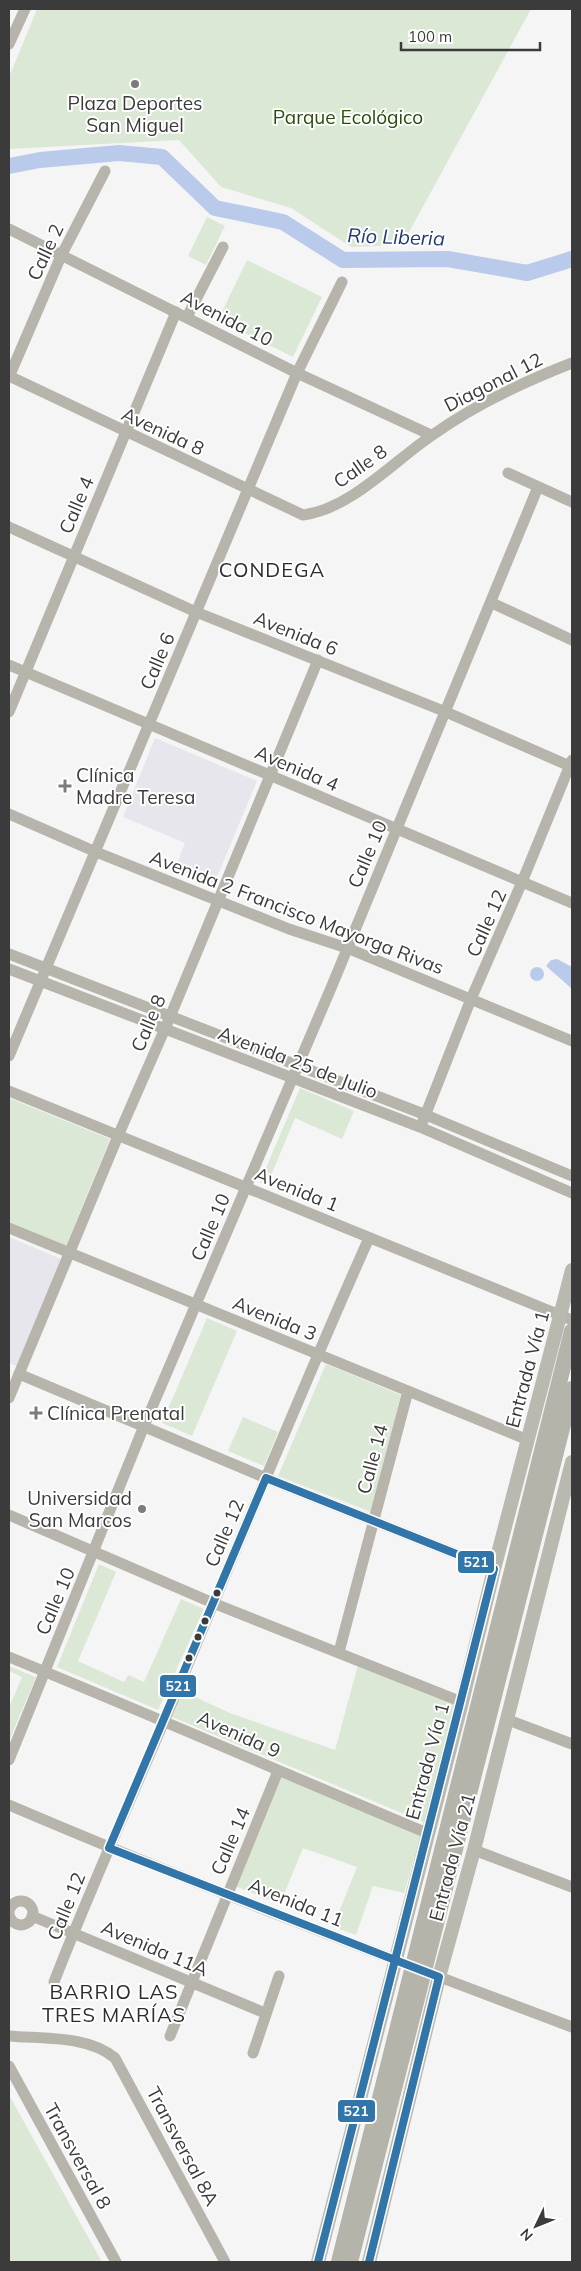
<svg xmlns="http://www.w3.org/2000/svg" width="581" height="2271" viewBox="0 0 581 2271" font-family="Mulish,sans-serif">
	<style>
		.built { fill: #e6e6ec }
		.green { fill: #dce8d6 }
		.water { fill: #bacaeb }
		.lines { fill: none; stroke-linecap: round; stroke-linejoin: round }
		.river { stroke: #bacaeb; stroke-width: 16 }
		.minor { stroke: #b7b5ab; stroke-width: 11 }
		.major { stroke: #bab9af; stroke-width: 14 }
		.highway-bridge { stroke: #b5b4ab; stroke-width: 16 }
		.bus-1-casing { stroke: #fff; stroke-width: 11 }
		.bus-1 { stroke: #3275a8; stroke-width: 8 }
		.poi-dot { fill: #7c7c7d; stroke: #fff; stroke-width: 2 }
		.bus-dot { fill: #3b3b3c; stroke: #fff; stroke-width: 2 }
		.labels { text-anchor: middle; stroke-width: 4; stroke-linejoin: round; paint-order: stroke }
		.poi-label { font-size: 19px; fill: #3b3b3c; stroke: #fff; text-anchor: start }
		.park-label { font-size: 19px; fill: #294d0a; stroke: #fff }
		.street-label { font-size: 19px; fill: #3b3b3c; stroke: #fff }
		.water-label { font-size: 20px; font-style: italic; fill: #203972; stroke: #fff }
		.neighbourhood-label { font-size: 20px; letter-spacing: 1px; fill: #2d2d2e; stroke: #fff }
		.line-badge { stroke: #fff; stroke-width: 2 }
		.badge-label { font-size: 14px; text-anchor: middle; font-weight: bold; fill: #fff }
	</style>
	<rect width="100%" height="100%" fill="#f5f5f6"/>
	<!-- built -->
	<g class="built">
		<path d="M155 738 257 781 214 884 175 869 185 843 123 817Z"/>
		<path d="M9 1237 61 1259 17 1366 9 1363Z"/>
	</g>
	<!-- green -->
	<g class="green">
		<path d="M37 9H531L402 245 351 247 291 208 221 187 179 140 9 149V77Z"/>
		<path d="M207 217 225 226 206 265 188 256Z"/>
		<path d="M247 260 322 297 293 357 218 320Z"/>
		<path d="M300 1088 354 1111 342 1139 295 1118 267 1185 260 1182Z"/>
		<path d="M9 1098 110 1139 66 1246 9 1222Z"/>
		<path d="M207 1318 237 1331 192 1436 162 1423Z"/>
		<path d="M326 1364 401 1395 371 1512 278 1476Z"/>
		<path d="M243 1417 278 1432 264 1466 228 1451Z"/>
		<path d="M99 1564 116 1572 78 1661 124 1682 128 1675 144 1682 181 1599 204 1609 158 1710 57 1667Z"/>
		<path d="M358 1665 463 1707 435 1827 172 1717 182 1691 230 1713 335 1750Z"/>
		<path d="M9 1666 36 1677 9 1741V1708L22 1677 9 1671Z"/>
		<path d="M280 1777 421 1835 404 1893 373 1886 356 1935 333 1927 357 1867 303 1848 280 1904 235 1886Z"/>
		<path d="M9 2095 102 2262H9Z"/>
	</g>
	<!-- water -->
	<g class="water">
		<path d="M557 959 572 967 571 988 546 966 551 960Z"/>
		<circle cx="537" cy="974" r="7"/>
	</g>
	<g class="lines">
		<!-- river -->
		<path class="river" d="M9 166 40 160 119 153 162 157 215 208 283 222 343 260 448 259 527 273 572 259"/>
		<!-- minor -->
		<g class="minor">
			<path d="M9 44 25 9"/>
			<path d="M9 229 297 373 431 435"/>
			<path d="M187 317 223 247"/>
			<path d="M9 376 303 515C350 509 393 462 431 436 474 405 523 382 572 363"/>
			<path d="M9 377 61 256 105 171"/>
			<path d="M508 473 572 502"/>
			<path d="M9 527 196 612 446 712 572 767"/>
			<path d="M492 603 572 640"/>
			<path d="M9 665 572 903"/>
			<path d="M9 712 176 312"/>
			<path d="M9 814 96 852 289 929 347 948 572 1041"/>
			<path d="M9 954 426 1115 572 1176"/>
			<path d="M9 969 420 1127 572 1193"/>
			<path d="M9 1056 297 373 342 282"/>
			<path d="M9 1091 572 1320"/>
			<path d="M423 1121 471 999 522 882 572 760"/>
			<path d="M9 1228 528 1440"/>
			<path d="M19 1374 266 1478 494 1569"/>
			<path d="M9 1398 118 1136 170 1017 318 660"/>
			<path d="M9 1515 213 1603 462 1702"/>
			<path d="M339 1652 408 1391"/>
			<path d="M9 1657C149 1714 288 1775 427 1833"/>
			<path d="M508 1720 572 1744"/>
			<path d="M9 1760 144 1426 331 988 538 487"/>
			<path d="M9 1805C194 1884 383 1956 572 2027"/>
			<path d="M474 1850 572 1887"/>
			<circle cx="21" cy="1913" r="12"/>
			<path d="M32 1916 265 2013"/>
			<path d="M54 1982C98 1868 150 1758 196 1645 253 1509 309 1372 369 1238"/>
			<path d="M9 2036C42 2039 88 2035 115 2058L225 2262"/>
			<path d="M170 2036 278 1771"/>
			<path d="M253 2053 279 1976"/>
			<path d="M9 2066 116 2262"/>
		</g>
		<!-- major -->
		<g class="major">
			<path d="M318 2262 462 1702 494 1569 572 1270"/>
			<path d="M369 2262 439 1977 474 1850 572 1462"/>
		</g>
		<!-- highway-bridge -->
		<g class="highway-bridge">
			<path d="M339 2262 572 1331"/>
			<path d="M350 2262 572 1389"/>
		</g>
		<!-- bus-1 casing -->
		<g class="bus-1-casing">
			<g id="bus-1">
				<path d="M266 1478 494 1569 395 1960 109 1848Z"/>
				<path d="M318 2262 395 1960"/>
				<path d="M369 2262 439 1977 395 1960"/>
			</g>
		</g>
		<!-- bus-1 -->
		<use href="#bus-1" class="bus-1"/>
	</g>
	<!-- markers -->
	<g class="poi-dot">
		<circle cx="135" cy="84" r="5"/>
		<path d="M62.5 778.5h5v5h5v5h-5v5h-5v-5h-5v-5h5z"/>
		<path d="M33.5 1405.5h5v5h5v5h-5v5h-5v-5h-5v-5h5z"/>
		<circle cx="142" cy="1509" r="5"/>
	</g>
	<g class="bus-dot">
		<circle cx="217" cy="1593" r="4.5"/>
		<circle cx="205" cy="1621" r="4.5"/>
		<circle cx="198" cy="1637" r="4.5"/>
		<circle cx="189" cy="1658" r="4.5"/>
	</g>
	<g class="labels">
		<!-- poi labels -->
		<g class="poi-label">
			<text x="135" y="110" text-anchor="middle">Plaza Deportes<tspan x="135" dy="22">San Miguel</tspan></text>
			<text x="76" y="782">Clínica<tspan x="76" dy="22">Madre Teresa</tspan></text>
			<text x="47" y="1420">Clínica Prenatal</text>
			<text x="132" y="1505" text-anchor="end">Universidad<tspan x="132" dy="22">San Marcos</tspan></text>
		</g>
		<!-- park labels -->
		<g class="park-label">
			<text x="348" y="124">Parque Ecológico</text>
		</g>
		<!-- street labels -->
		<g class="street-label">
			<text transform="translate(45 252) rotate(-65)" y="7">Calle 2</text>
			<text transform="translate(227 318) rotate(27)" y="7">Avenida 10</text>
			<text transform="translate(493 382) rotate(-27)" y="7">Diagonal 12</text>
			<text transform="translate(163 431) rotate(25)" y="7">Avenida 8</text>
			<text transform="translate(360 466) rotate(-35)" y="7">Calle 8</text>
			<text transform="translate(76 505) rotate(-67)" y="7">Calle 4</text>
			<text transform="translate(296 633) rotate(22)" y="7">Avenida 6</text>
			<text transform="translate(157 661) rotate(-67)" y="7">Calle 6</text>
			<text transform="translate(297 768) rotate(23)" y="7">Avenida 4</text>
			<text transform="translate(367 854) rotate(-67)" y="7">Calle 10</text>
			<text transform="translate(297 912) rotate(21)" y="7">Avenida 2 Francisco Mayorga Rivas</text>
			<text transform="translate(486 923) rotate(-66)" y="7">Calle 12</text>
			<text transform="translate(148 1023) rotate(-67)" y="7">Calle 8</text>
			<text transform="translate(298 1062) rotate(21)" y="7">Avenida 25 de Julio</text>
			<text transform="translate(297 1189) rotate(22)" y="7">Avenida 1</text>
			<text transform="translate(210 1227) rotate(-67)" y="7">Calle 10</text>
			<text transform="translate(275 1318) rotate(22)" y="7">Avenida 3</text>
			<text transform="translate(527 1369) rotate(-75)" y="7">Entrada Vía 1</text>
			<text transform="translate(372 1459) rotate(-75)" y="7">Calle 14</text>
			<text transform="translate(224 1533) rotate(-67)" y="7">Calle 12</text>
			<text transform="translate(55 1601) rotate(-67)" y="7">Calle 10</text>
			<text transform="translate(239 1734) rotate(24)" y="7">Avenida 9</text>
			<text transform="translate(427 1761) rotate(-75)" y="7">Entrada Vía 1</text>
			<text transform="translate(230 1841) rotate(-67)" y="7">Calle 14</text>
			<text transform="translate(452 1857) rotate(-75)" y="7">Entrada Vía 21</text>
			<text transform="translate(296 1902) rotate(22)" y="7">Avenida 11</text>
			<text transform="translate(66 1906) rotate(-68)" y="7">Calle 12</text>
			<text transform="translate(155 1948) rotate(23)" y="7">Avenida 11A</text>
			<text transform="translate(183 2146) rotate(62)" y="7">Transversal 8A</text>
			<text transform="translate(78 2156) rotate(61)" y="7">Transversal 8</text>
		</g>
		<!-- water labels -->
		<g class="water-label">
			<text transform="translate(396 237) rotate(2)" y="7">Río Liberia</text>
		</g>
		<!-- neighbourhood labels -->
		<g class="neighbourhood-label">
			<text x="272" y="577">CONDEGA</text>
			<text x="114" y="1999">BARRIO LAS<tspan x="114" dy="23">TRES MARÍAS</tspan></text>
		</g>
	</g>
	<g class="line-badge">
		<rect x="457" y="1550" width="38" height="24" rx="5" fill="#3275a8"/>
		<rect x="159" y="1674" width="38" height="24" rx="5" fill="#3275a8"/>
		<rect x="337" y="2099" width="39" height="24" rx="5" fill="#3275a8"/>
	</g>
	<g class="badge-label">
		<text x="476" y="1567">521</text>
		<text x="178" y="1691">521</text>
		<text x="356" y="2116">521</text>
	</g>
	<!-- border -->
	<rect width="581" height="2271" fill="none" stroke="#3b3b3c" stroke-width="20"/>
	<!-- north arrow -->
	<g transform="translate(536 2226) rotate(227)" stroke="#ffffff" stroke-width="4" paint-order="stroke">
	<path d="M0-4L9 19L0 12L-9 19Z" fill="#3b3b3c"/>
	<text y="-8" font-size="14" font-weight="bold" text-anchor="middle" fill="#3b3b3c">N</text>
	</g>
	<!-- scale -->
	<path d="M401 42v8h139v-8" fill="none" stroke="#3b3b3c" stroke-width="2.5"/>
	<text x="408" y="42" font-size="15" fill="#3b3b3c" stroke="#ffffff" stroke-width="4" paint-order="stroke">100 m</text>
</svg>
